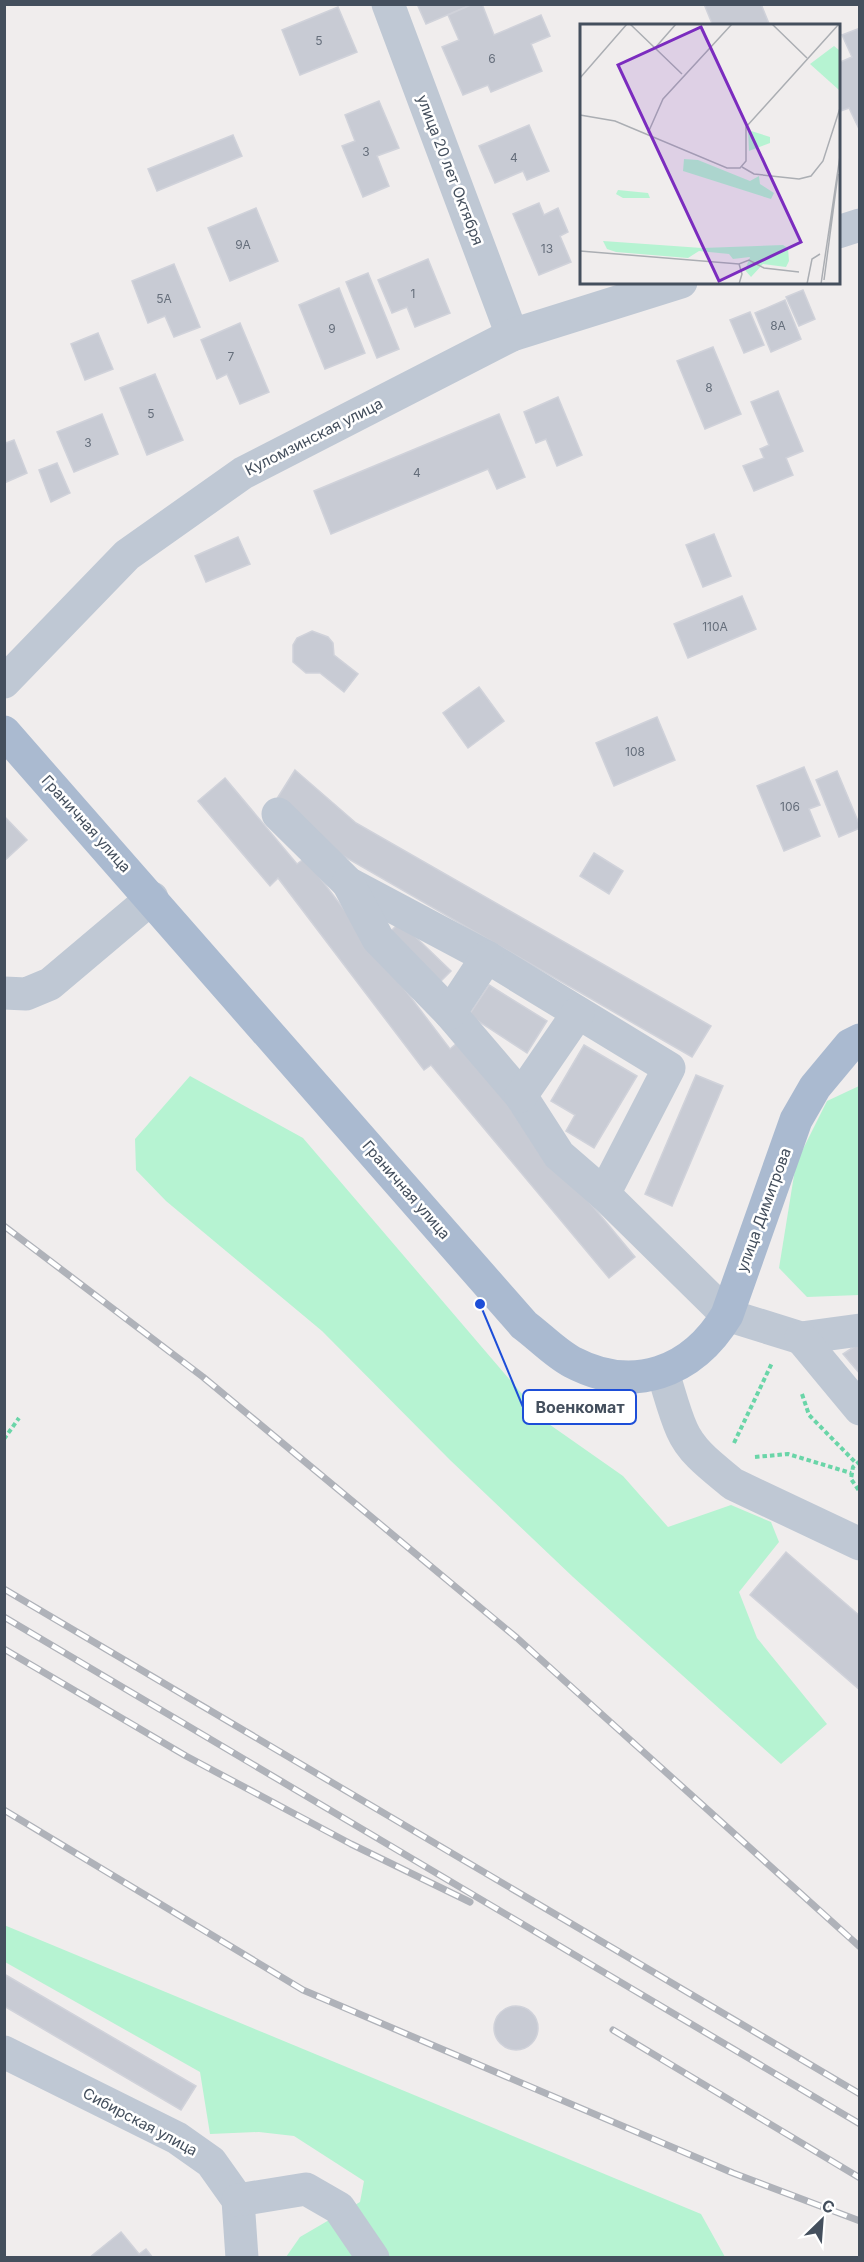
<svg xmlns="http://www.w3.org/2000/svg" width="864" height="2262" viewBox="0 0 864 2262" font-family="Inter,sans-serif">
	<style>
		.green { fill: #b6f3d2 }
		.building { fill: #c8cbd4; stroke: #d0d2da; stroke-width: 1.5 }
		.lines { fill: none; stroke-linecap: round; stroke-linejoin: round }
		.path { stroke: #6ad5a8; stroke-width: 4; stroke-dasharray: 4.5 3; stroke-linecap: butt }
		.minor { stroke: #bfc8d4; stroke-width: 33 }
		.major { stroke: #aabad0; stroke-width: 33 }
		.rail-casing { stroke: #afb2b9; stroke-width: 7 }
		.rail { stroke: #fff; stroke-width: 4.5; stroke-dasharray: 14; stroke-linecap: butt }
		.labels { text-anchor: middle; stroke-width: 5; stroke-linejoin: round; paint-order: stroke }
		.number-label { font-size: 12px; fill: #656e7b }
		.street-label { font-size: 15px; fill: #444f5d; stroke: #fff }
		.inset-road { fill: none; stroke: #abaeb3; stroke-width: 1.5 }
		.view { fill: #7b2cbf; fill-opacity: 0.15; stroke: #7b2cbf; stroke-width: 3 }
		.inset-edge { fill: none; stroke: #444f5d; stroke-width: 3 }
		.leader { fill: none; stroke: #1d4ed8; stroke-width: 2 }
		.callout-dot { fill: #1d4ed8; stroke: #fff; stroke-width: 2 }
		.callout { fill: #fff; stroke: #1d4ed8; stroke-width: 2 }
		.callout-label { font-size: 16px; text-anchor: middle; font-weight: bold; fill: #444f5d }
	</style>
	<rect width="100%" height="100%" fill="#f0eded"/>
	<!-- green -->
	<g class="green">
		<path d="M190 1076 303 1138 546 1422 623 1476 668 1527 731 1505 771 1522 779 1542 739 1592 757 1638 827 1724 781 1764 573 1577 450 1460 322 1331 166 1201 136 1170 135 1139Z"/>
		<path d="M859 1086V1295L807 1297 779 1268 796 1163 827 1101Z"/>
		<path d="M4 1925 701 2214 725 2257H286L300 2237 360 2202 364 2181 294 2136 259 2132 210 2134 200 2072 5 1962Z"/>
	</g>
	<!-- building -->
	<g class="building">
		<path d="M422 4H473L426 24 418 6Z"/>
		<path d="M473 4H482L494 35 541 15 550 36 531 44 542 71 491 92 488 85 463 95 442 47 459 40 448 15Z"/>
		<path d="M704 4H761L770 26H713Z"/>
		<path d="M338 7 357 52 300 75 282 30Z"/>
		<path d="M860 28V131L849 108 838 112V63L852 57 842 35Z"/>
		<path d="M379 101 399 148 377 156 389 186 363 197 342 146 355 141 345 115Z"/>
		<path d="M529 125 549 171 527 180 523 171 495 183 479 146Z"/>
		<path d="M233 135 242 156 157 191 148 169Z"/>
		<path d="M539 203 544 215 558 208 568 232 560 236 571 262 539 275 513 214Z"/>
		<path d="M256 208 278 261 230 281 208 228Z"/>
		<path d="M428 259 450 313 415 327 407 307 392 313 378 280Z"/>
		<path d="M174 264 200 327 174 337 165 316 148 323 132 281Z"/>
		<path d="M368 273 399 349 377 358 346 282Z"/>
		<path d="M339 288 365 353 325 369 299 305Z"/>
		<path d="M803 290 815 319 799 326 786 297Z"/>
		<path d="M785 300 801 339 771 352 755 313Z"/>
		<path d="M750 312 764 345 744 353 730 320Z"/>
		<path d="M240 323 269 392 240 404 227 374 217 379 201 340Z"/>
		<path d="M98 333 113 369 85 380 71 344Z"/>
		<path d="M713 347 741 414 705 429 677 361Z"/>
		<path d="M155 374 183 440 147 455 120 388Z"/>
		<path d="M778 391 803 451 786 458 793 475 754 491 743 466 764 458 760 449 769 445 751 402Z"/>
		<path d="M558 397 582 455 557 466 546 439 536 443 524 412Z"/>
		<path d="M102 414 118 454 74 472 57 432Z"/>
		<path d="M499 414 525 477 497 489 488 469 331 534 314 491Z"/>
		<path d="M4 438 6 443 14 440 27 473 4 483Z"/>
		<path d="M57 463 70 493 51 502 39 470Z"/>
		<path d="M714 534 731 576 703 587 686 545Z"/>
		<path d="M238 537 250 564 206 582 195 556Z"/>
		<path d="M742 596 756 629 688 658 674 624Z"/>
		<path d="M312 631 328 637 333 643 334 655 358 674 344 692 320 673H306L293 662V645L297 638Z"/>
		<path d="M479 687 504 721 468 748 443 713Z"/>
		<path d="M657 717 675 760 614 786 596 743Z"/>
		<path d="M804 767 820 805 809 809 820 836 784 851 757 786Z"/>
		<path d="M295 770 356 823 711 1026 692 1057 338 853 276 800Z"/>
		<path d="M837 771 860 826V828L839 837 816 780Z"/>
		<path d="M225 778 297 864 305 858 450 1049 457 1043 635 1257 609 1278 431 1065 424 1070 278 878 270 886 198 801Z"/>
		<path d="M4 816 27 840 4 861Z"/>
		<path d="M594 853 623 871 609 894 580 876Z"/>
		<path d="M400 922 451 971 436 986 385 937Z"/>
		<path d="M489 985 547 1021 527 1053 469 1015Z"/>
		<path d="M584 1045 637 1076 594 1148 566 1131 575 1115 551 1101Z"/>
		<path d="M696 1075 723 1086 672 1206 645 1194Z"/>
		<path d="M860 1343V1374L843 1354Z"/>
		<path d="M786 1552 860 1616V1690L750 1595Z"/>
		<path d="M4 1974 196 2086 181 2110 4 2006Z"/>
		<circle cx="516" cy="2028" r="22"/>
		<path d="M121 2232 139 2254 146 2249 153 2258H89Z"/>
	</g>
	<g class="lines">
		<!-- path -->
		<g class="path">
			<path d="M802 1394 809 1415 856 1463"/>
			<path d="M4 1439 19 1418"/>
			<path d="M734 1443 772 1363"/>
			<path d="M755 1457 788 1454 851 1473"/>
			<path d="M860 1461 853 1467 851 1479 860 1492"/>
		</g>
		<!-- minor -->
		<g class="minor">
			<path d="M388 4 512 335"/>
			<path d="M838 232 860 225"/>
			<path d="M4 682 127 555 243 473 512 335 681 282"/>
			<path d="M278 814 348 883 487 957 669 1068 604 1194"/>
			<path d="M348 883 378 939 450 1013 521 1096 559 1155 604 1194 727 1315 801 1338 860 1330"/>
			<path d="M4 993 26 994 50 984 152 898"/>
			<path d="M450 1013 487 957"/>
			<path d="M521 1096 578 1013"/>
			<path d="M801 1338 860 1409"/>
			<path d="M663 1373C669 1391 674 1412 682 1430 692 1453 714 1468 733 1484L860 1544"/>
			<path d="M4 2052 177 2138 211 2162 238 2200 242 2258"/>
			<path d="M238 2200 306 2189 339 2208 373 2258"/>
		</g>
		<!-- major -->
		<path class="major" d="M4 732 524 1325C539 1336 555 1353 572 1362 633 1394 692 1373 727 1315L796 1120 815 1087 850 1045 860 1040"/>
		<!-- rail casing -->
		<g class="rail-casing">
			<g id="rail">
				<path d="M4 1226 203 1377 517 1638 860 1947"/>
				<path d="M4 1589 860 2094"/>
				<path d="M4 1617 860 2124"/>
				<path d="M4 1649 186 1756 351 1844 470 1902"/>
				<path d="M4 1810 303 1990 733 2173 860 2221"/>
				<path d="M613 2030 860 2178"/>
			</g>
		</g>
		<!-- rail -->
		<use href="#rail" class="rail"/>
	</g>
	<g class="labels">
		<!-- number labels -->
		<g class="number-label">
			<text x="319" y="45">5</text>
			<text x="492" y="63">6</text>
			<text x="366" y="156">3</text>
			<text x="514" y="162">4</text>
			<text x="243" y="249">9А</text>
			<text x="547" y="253">13</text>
			<text x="413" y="298">1</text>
			<text x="164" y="303">5А</text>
			<text x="778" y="330">8А</text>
			<text x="332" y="333">9</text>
			<text x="231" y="361">7</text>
			<text x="709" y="392">8</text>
			<text x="151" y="418">5</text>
			<text x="88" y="447">3</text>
			<text x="417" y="477">4</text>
			<text x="715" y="631">110А</text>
			<text x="635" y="756">108</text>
			<text x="790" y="811">106</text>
		</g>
		<!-- street labels -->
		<g class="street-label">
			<text transform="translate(450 170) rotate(69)" y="5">улица 20 лет Октября</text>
			<text transform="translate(314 437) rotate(-27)" y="5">Куломзинская улица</text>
			<text transform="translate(86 824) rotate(48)" y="5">Граничная улица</text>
			<text transform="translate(406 1190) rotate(49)" y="5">Граничная улица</text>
			<text transform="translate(764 1210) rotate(-70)" y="5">улица Димитрова</text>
			<text transform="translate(140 2122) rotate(28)" y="5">Сибирская улица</text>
		</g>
	</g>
	<!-- overview -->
	<g transform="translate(580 24)">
		<rect width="260" height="260" fill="#f0eded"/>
		<path d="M254 22 259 26V66L230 40ZM168 106 190 113V119L169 127ZM104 135 118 136 170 157 179 152 180 160 194 169 191 175 103 147ZM38 166 68 169 70 174H43L36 170ZM23 217 122 224 203 221 208 224 209 237 206 243 183 240 171 253 165 246 170 233 153 235 149 230 119 227 108 234 36 228 27 225Z" fill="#b6f3d2"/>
		<path class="inset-road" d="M50 0 102 50M192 0 227 34M75 24 96 0M0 54 47 0M0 91 35 97 147 144H160L166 137V103L259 0M68 109 83 75 152 0M162 143 174 150 219 155 231 152 243 137 260 84M0 227 159 240 169 236 184 244 219 248M159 240 162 250 159 260M244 256 258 150M227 260 232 235 240 230M241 260 260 132"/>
		<path class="view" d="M121 3 221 218 139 257 38 41Z"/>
		<rect width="260" height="260" class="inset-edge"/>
	</g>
	<!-- callouts -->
	<path class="leader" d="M480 1304L523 1407"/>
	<circle class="callout-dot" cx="480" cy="1304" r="6"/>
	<rect class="callout" x="523" y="1390" width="113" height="34" rx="6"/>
	<g class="callout-label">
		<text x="580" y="1413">Военкомат</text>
	</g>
	<!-- border -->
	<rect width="864" height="2262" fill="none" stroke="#444f5d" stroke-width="12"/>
	<!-- north arrow -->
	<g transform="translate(822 2220) rotate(25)" stroke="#ffffff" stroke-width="4.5" paint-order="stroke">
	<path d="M0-4.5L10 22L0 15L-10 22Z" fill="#444f5d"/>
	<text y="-9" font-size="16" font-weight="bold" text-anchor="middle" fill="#444f5d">С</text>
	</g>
</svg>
